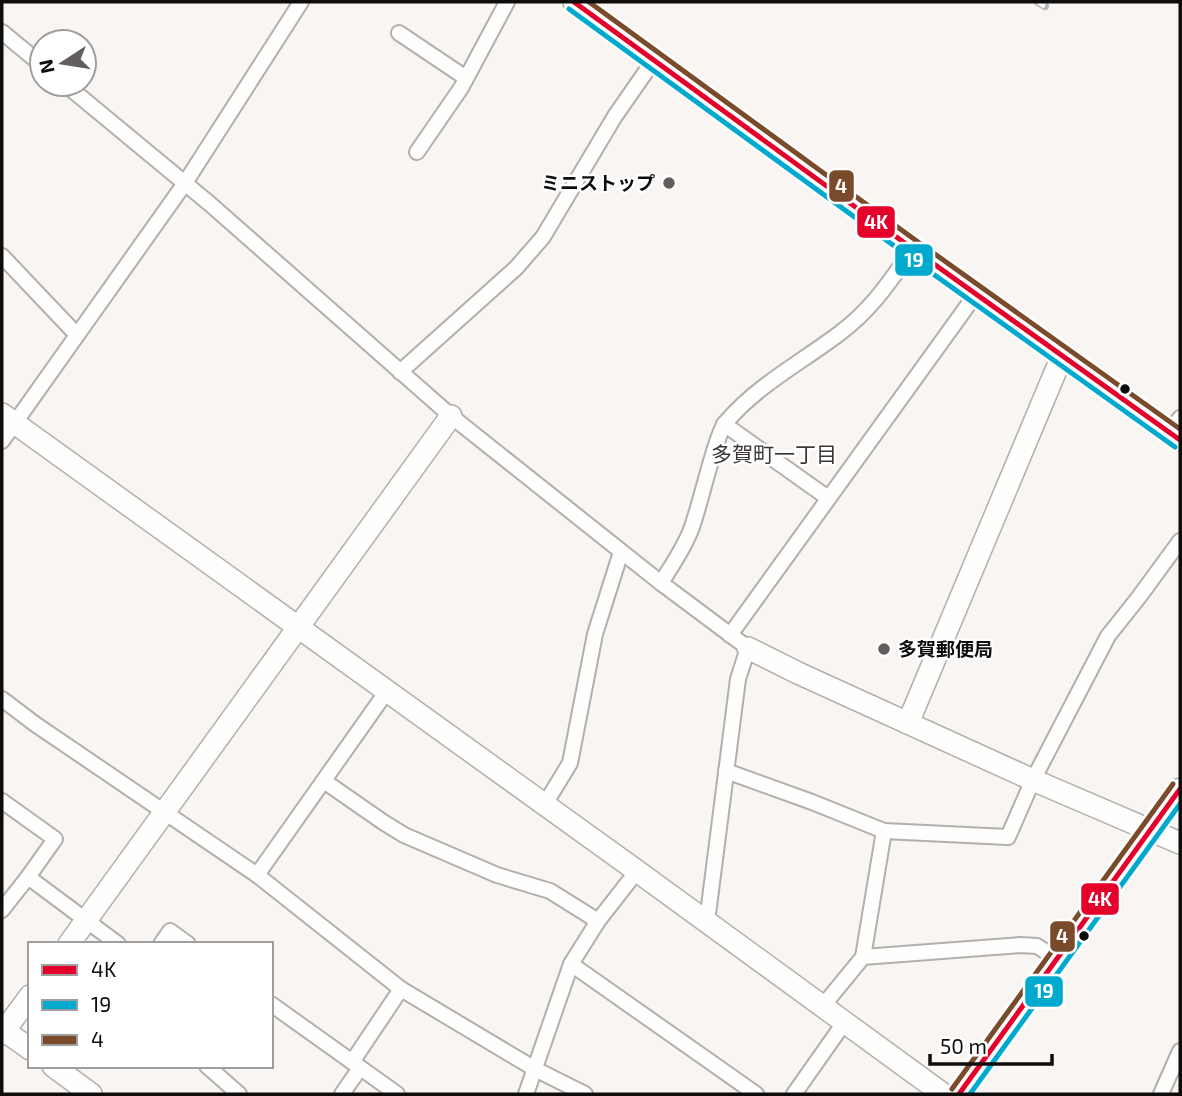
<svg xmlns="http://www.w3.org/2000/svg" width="1182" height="1096" viewBox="0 0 1182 1096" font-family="'Exo 2','Noto Sans JP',sans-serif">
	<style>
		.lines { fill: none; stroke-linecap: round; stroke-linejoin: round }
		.street-casing { stroke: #b2afae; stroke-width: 18 }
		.secondary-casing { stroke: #b2afae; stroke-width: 24 }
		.street { stroke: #fefefd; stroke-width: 14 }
		.secondary { stroke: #fefefd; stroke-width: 21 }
		.rail-casing { stroke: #b7b6b6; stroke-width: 8 }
		.rail { stroke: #fff; stroke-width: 5; stroke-dasharray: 16; stroke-linecap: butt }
		.bus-1-casing { stroke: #fff; stroke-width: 10 }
		.bus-2-casing { stroke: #fff; stroke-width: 10 }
		.bus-3-casing { stroke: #fff; stroke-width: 10 }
		.bus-1 { stroke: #e4002b; stroke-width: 5 }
		.bus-2 { stroke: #00a9ce; stroke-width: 5 }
		.bus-3 { stroke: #7a4b2a; stroke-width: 5 }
		.poi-dot { fill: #615e5d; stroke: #fff; stroke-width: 2.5 }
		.bus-dot { fill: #0f0d0c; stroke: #fff; stroke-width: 2.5 }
		.labels { text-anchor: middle; stroke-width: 5; stroke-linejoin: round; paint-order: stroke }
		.poi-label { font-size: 19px; font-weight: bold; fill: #0f0d0c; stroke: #fff; text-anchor: end }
		.neighbourhood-label { font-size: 21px; fill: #3c3734; stroke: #fff }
		.line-badge { stroke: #fff; stroke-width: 2.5 }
		.badge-label { font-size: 19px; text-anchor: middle; font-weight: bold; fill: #fff }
	</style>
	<rect width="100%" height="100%" fill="#f8f5f3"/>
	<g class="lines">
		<!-- street casing -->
		<g class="street-casing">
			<g id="street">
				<path d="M2 32 42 65"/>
				<path d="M399 33 466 78"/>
				<path d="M65 84 210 204 451 416 661 583 748 648 738 679 707 922"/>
				<path d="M417 152 461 88 507 2"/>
				<path d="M2 256 77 335"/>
				<path d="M400 372 516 268 543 237 615 116 654 60"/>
				<path d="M724 424 828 498"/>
				<path d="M1170 432 1180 418"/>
				<path d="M2 441 185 183 301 2"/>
				<path d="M661 583C672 565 685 547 692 527 701 500 707 472 716 445 719 437 721 427 727 421 759 384 802 362 840 333 873 308 890 281 913 249"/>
				<path d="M730 635 976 294"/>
				<path d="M2 699 35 724 257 875 401 989 535 1069 585 1094"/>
				<path d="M726 771 812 802 884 831 1008 837 1033 780 1108 636 1139 597 1180 541"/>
				<path d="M324 781 383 822 404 835 497 875 550 891 598 921"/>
				<path d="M2 801 55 839 28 877"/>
				<path d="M545 804 570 763 595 634 621 552"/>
				<path d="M257 875 387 691"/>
				<path d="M2 910 28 877 118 944"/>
				<path d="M161 944 170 931 188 944"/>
				<path d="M863 957 884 831"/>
				<path d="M571 964 756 1094"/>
				<path d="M271 1004 397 1094"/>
				<path d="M822 1007 863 957 1020 945 1037 946 1057 959"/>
				<path d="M352 1062 401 989"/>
				<path d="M207 1066 239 1094"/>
				<path d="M342 1094 360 1068"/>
				<path d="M526 1094 571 964 598 921 637 871"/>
				<path d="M794 1094 844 1023"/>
				<path d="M1161 1094 1180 1051"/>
			</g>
		</g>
		<!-- secondary casing -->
		<g class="secondary-casing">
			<g id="secondary">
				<path d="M574 2 913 249 1180 440"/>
				<path d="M2 414 637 871 943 1094"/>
				<path d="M748 648 798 673 1033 780 1180 843"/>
				<path d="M908 723 1062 356"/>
				<path d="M69 944 451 416"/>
				<path d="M2 1029 30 1049"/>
				<path d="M2 1034 30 996"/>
				<path d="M53 1066 91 1094"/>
				<path d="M959 1094 1180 789"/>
			</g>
		</g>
		<!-- street -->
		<use href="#street" class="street"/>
		<!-- secondary -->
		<use href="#secondary" class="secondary"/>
		<!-- rail casing -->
		<g class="rail-casing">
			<path id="rail" d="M1038 2 1045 6"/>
		</g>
		<!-- rail -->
		<use href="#rail" class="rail"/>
		<!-- bus-1 casing -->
		<g class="bus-1-casing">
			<g id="bus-1">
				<path d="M574 2 913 249 1180 440"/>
				<path d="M959 1094 1180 789"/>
			</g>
		</g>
		<!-- bus-2 casing -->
		<g class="bus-2-casing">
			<g id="bus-2">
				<path d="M569 9 908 256 1175 447"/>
				<path d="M970 1094 1180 804"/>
			</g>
		</g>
		<!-- bus-3 casing -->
		<g class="bus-3-casing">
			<g id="bus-3">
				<path d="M589 2 918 242 1180 429"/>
				<path d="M952 1089 1173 784"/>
			</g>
		</g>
		<!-- bus-1 -->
		<use href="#bus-1" class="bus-1"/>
		<!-- bus-2 -->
		<use href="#bus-2" class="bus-2"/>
		<!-- bus-3 -->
		<use href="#bus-3" class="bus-3"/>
	</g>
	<!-- markers -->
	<g class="poi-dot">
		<circle cx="669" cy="183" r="7"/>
		<circle cx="884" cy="649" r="7"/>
	</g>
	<g class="bus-dot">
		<circle cx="1125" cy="389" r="6"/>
		<circle cx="1084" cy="936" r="6"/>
	</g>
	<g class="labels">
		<!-- poi labels -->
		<g class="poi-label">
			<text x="655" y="190">ミニストップ</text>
			<text x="898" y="656" text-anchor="start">多賀郵便局</text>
		</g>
		<!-- neighbourhood labels -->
		<g class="neighbourhood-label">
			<text x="774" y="462">多賀町一丁目</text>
		</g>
	</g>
	<g class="line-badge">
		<rect x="828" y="169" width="27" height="34" rx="7" fill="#7a4b2a"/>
		<rect x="856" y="205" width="40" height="34" rx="7" fill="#e4002b"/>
		<rect x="894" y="243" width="40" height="34" rx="7" fill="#00a9ce"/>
		<rect x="1080" y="882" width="40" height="34" rx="7" fill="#e4002b"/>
		<rect x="1049" y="920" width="27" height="33" rx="7" fill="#7a4b2a"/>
		<rect x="1024" y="975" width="40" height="33" rx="7" fill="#00a9ce"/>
	</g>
	<g class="badge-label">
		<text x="841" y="193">4</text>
		<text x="876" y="229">4K</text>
		<text x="914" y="267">19</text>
		<text x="1100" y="906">4K</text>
		<text x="1062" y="943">4</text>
		<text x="1044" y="998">19</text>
	</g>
	<!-- border -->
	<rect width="1182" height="1096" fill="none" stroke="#0f0d0c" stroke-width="7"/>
	<!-- legend -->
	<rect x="28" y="942" width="245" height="126" fill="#ffffff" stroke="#9f9e9e" stroke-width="2"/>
	<rect x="42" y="965" width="35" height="10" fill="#e4002b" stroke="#9f9e9e" stroke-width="2"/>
	<text x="91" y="977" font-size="21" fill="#0f0d0c">4K</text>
	<rect x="42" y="1000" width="35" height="10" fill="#00a9ce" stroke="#9f9e9e" stroke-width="2"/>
	<text x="91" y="1012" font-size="21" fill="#0f0d0c">19</text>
	<rect x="42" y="1035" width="35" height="10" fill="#7a4b2a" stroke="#9f9e9e" stroke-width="2"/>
	<text x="91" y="1047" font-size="21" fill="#0f0d0c">4</text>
	<!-- north arrow -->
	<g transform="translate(63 63) rotate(258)"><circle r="33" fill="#ffffff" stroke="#9f9e9e" stroke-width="2"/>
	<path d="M0-5L12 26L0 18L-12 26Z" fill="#615e5d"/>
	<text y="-10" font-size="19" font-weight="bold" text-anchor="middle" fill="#0f0d0c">N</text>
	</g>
	<!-- scale -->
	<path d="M930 1054v10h122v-10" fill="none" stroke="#0f0d0c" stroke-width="3.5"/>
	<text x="940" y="1054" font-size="21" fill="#0f0d0c" stroke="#ffffff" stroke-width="5" paint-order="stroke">50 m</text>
</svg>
